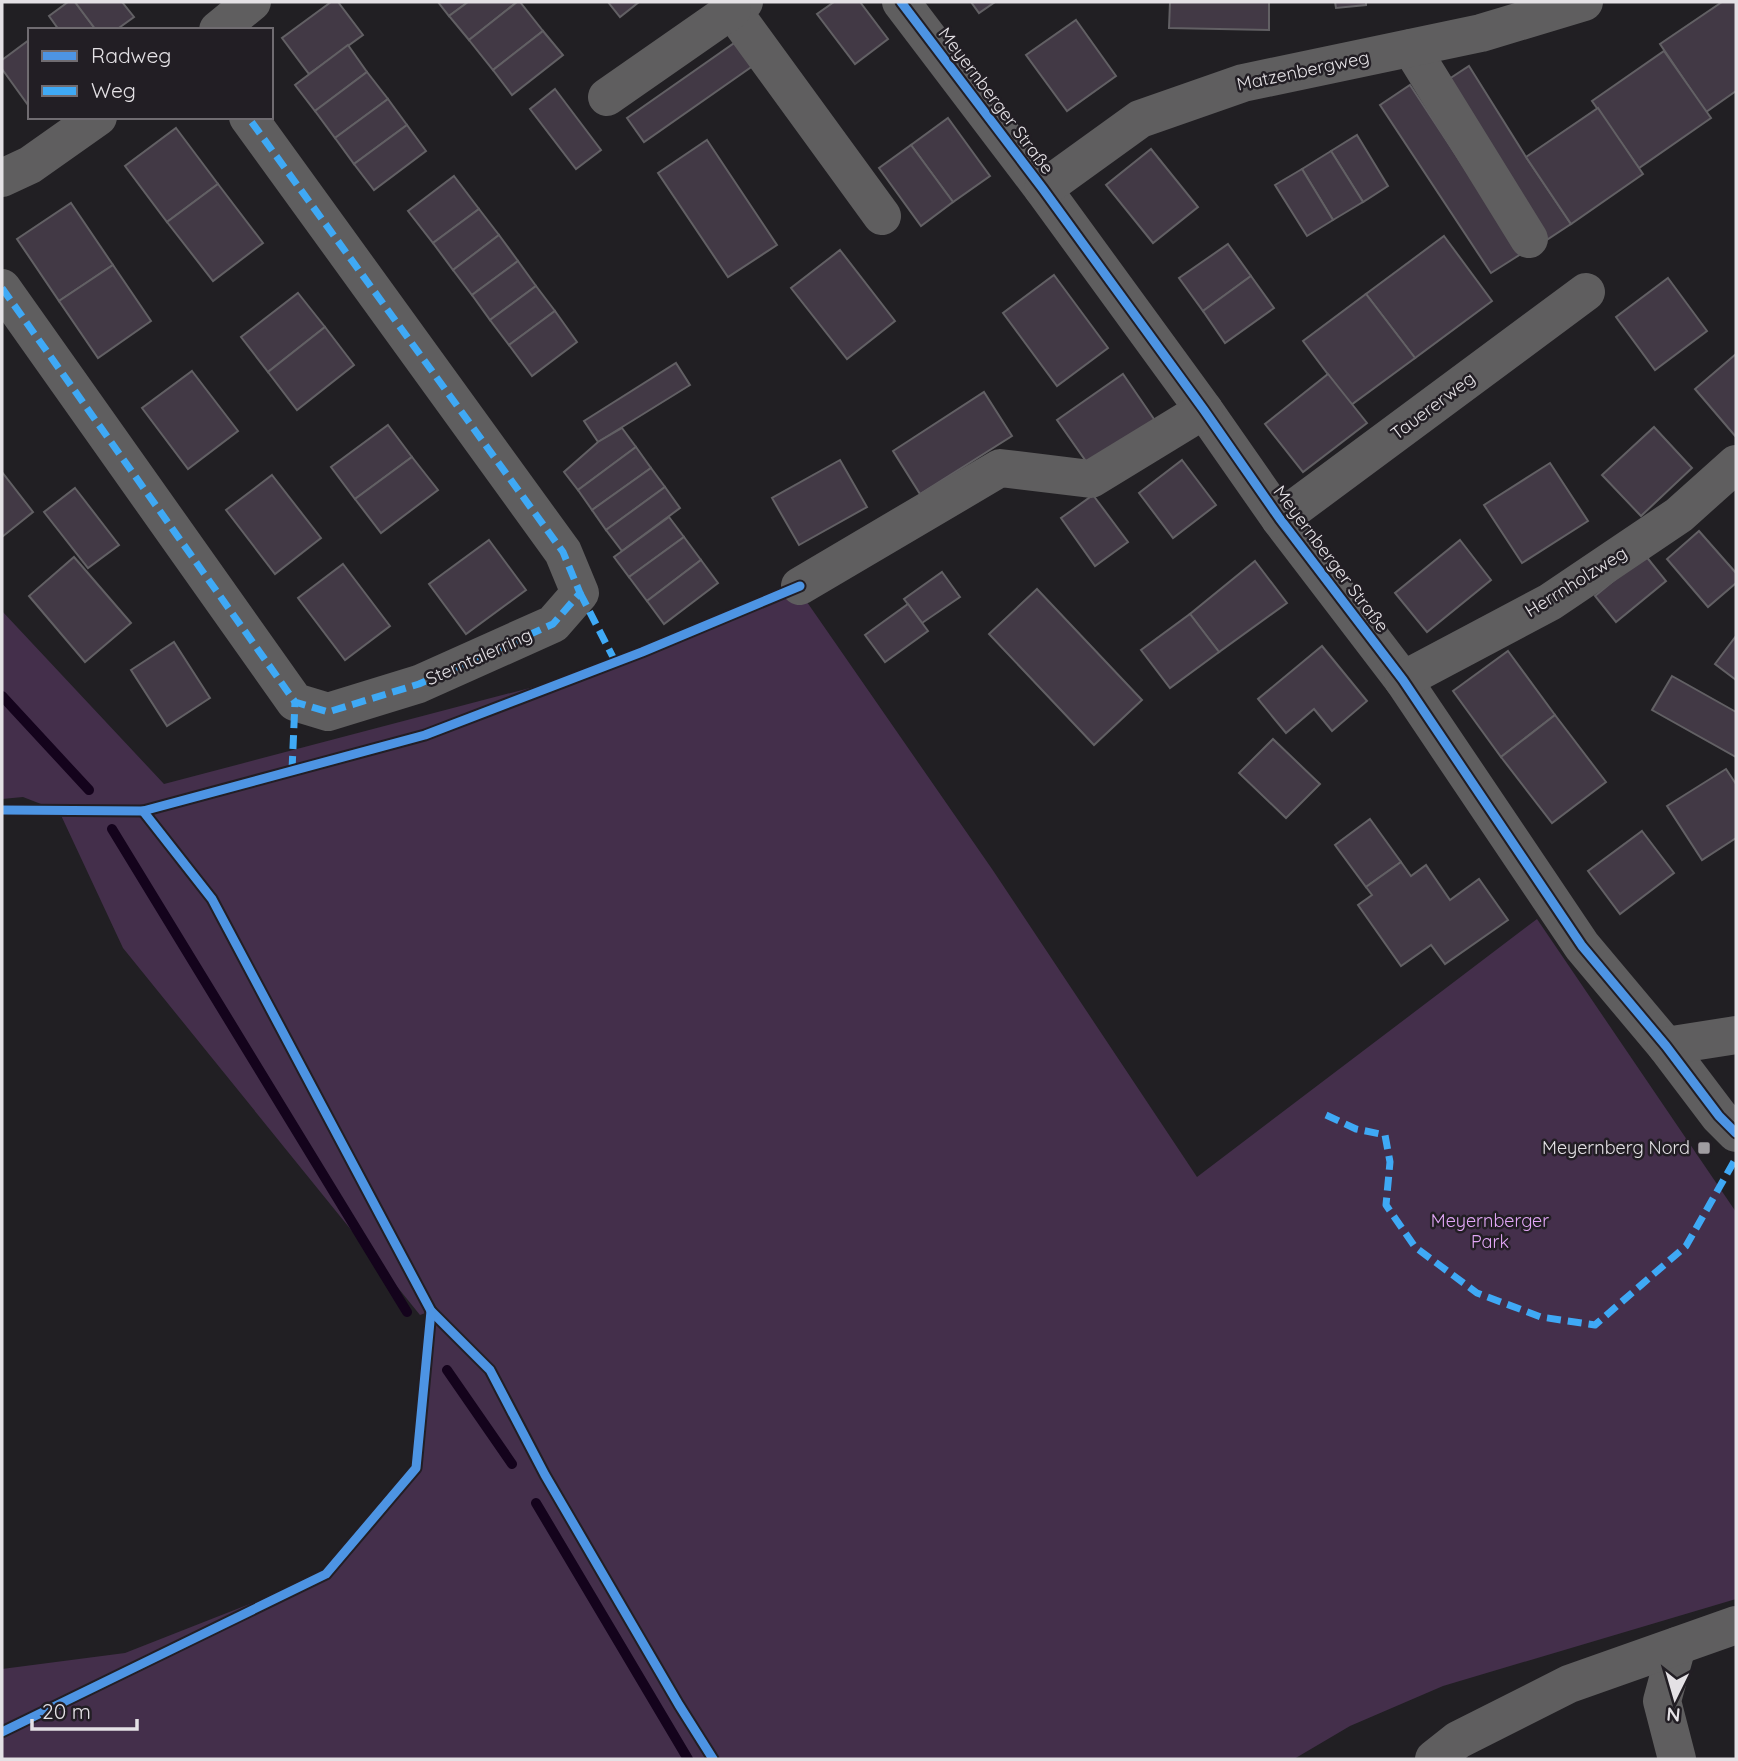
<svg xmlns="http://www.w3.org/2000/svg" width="1738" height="1761" viewBox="0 0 1738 1761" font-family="Quicksand,sans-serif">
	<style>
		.green { fill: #442f4b }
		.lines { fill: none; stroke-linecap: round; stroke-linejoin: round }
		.stream { stroke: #14031c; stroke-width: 10 }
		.building { fill: #423945; stroke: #626064; stroke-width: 2 }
		.minor { stroke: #5f5e5f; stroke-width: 38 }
		.quiet { stroke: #3fa9f5; stroke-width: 7; stroke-dasharray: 14 7; stroke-linecap: butt }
		.cycleway-casing { stroke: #221e24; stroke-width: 13 }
		.cycleway { stroke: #4d94e3; stroke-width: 9 }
		.poi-dot { fill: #a09da1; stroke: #221e24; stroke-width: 2.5 }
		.labels { text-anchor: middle; stroke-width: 5; stroke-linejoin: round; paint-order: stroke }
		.street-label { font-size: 18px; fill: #e4e1e5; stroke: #221e24 }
		.poi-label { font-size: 18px; fill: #e4e1e5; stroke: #221e24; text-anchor: end }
		.park-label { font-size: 18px; fill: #e2a7f6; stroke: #221e24 }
	</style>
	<rect width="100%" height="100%" fill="#211f23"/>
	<!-- green -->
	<path class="green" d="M800 592 992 869 1197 1177 1537 919 1736 1212V1599L1443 1686 1350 1726 1294 1759H2V1669L125 1653 326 1574 416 1468 433 1337 431 1311 420 1315 123 948 59 811 23 797 2 799V611L164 784 617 665Z"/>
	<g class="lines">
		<!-- stream -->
		<g class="stream">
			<path d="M2 696 89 790"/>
			<path d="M112 829 407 1312"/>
			<path d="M447 1370 512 1464"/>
			<path d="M536 1503 688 1759"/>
		</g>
	</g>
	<!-- building -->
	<g class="building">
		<path d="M68 2H75L96 30H59L49 16Z"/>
		<path d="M75 2H122L134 17 116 30H96Z"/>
		<path d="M331 2H338L363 35 309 74 282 38Z"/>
		<path d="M438 2H468L449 16Z"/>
		<path d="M468 2H517L469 40 449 16Z"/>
		<path d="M517 2H520L543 31 493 70 469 40Z"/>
		<path d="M608 2H639L620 17Z"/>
		<path d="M834 2H860L888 39 855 64 817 14Z"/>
		<path d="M971 2H995L979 13Z"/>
		<path d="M1170 2H1269V30L1169 28Z"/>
		<path d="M1335 2H1366V5L1336 8Z"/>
		<path d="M1722 2H1736V91L1706 112 1660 44Z"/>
		<path d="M1076 20 1116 76 1067 111 1026 55Z"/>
		<path d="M543 31 563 55 512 95 493 70Z"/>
		<path d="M740 39 757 63 644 142 627 118Z"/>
		<path d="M29 40 30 104 28 105 2 69V60Z"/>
		<path d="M348 45 367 72 315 111 295 85Z"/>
		<path d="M1664 51 1711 118 1639 168 1592 101Z"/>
		<path d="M1469 66 1526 157 1571 224 1545 241 1446 81Z"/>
		<path d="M367 72 388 99 335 138 315 111Z"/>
		<path d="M1410 85 1521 254 1491 273 1380 105Z"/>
		<path d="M555 89 601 150 576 169 530 109Z"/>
		<path d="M388 99 407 125 354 164 335 138Z"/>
		<path d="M1598 108 1643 174 1571 224 1526 157Z"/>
		<path d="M948 118 990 176 953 202 911 145Z"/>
		<path d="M407 125 426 151 374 190 354 164Z"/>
		<path d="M176 128 218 184 167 222 125 166Z"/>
		<path d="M1357 135 1388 186 1363 202 1331 151Z"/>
		<path d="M707 140 777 245 728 277 658 173Z"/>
		<path d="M911 145 953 202 921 226 879 168Z"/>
		<path d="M1151 149 1198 207 1153 243 1106 185Z"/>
		<path d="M1331 151 1363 202 1333 220 1302 169Z"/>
		<path d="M1302 169 1333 220 1307 236 1275 185Z"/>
		<path d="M454 176 479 209 433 243 408 211Z"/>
		<path d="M218 184 263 243 213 281 167 222Z"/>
		<path d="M71 203 113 265 59 301 17 239Z"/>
		<path d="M479 209 499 235 453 270 433 243Z"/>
		<path d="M499 235 518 261 472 295 453 270Z"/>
		<path d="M1444 236 1492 301 1415 358 1366 294Z"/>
		<path d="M1228 244 1251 276 1203 311 1179 278Z"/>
		<path d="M840 250 895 321 847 359 791 288Z"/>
		<path d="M518 261 536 286 490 320 472 295Z"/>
		<path d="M113 265 151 321 98 358 59 301Z"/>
		<path d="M1054 275 1108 348 1057 386 1003 313Z"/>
		<path d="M1251 276 1274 308 1225 343 1203 311Z"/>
		<path d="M1668 278 1707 331 1655 370 1616 317Z"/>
		<path d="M536 286 555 311 509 345 490 320Z"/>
		<path d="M298 293 325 327 268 372 241 337Z"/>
		<path d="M1366 294 1415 358 1351 405 1303 341Z"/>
		<path d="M555 311 577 342 532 376 509 345Z"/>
		<path d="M325 327 354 365 297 410 268 372Z"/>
		<path d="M1736 354V437L1695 389Z"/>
		<path d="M676 363 690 385 598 442 584 421Z"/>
		<path d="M192 371 238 431 188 469 142 408Z"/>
		<path d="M1123 374 1156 422 1090 467 1057 420Z"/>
		<path d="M1328 374 1367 423 1303 472 1265 424Z"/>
		<path d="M984 392 1012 436 920 494 893 451Z"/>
		<path d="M388 425 412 457 355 499 331 467Z"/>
		<path d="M1654 427 1692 468 1641 516 1602 475Z"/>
		<path d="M622 428 636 447 578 490 564 472 598 442Z"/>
		<path d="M636 447 651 468 592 510 578 490Z"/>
		<path d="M412 457 438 490 381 533 355 499Z"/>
		<path d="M840 460 867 507 799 545 772 498Z"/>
		<path d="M1182 460 1216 505 1173 538 1139 493Z"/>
		<path d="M1550 463 1588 521 1522 563 1484 505Z"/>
		<path d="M651 468 665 487 606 530 592 510Z"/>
		<path d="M2 472 33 512 2 537Z"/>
		<path d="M272 475 321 538 275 574 226 510Z"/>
		<path d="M665 487 680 508 622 551 606 530Z"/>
		<path d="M75 488 119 545 88 568 44 512Z"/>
		<path d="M1093 495 1128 542 1095 566 1061 518Z"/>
		<path d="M669 517 684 537 629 577 614 557Z"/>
		<path d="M1699 531 1736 573V583L1708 607 1667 559Z"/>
		<path d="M684 537 701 560 647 601 629 577Z"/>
		<path d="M489 540 526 590 466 634 429 584Z"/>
		<path d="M1460 540 1491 580 1427 632 1395 593Z"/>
		<path d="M1645 555 1666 581 1616 622 1595 596Z"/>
		<path d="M74 557 131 623 85 662 29 596Z"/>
		<path d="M701 560 718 583 664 624 647 601Z"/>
		<path d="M1255 561 1287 603 1219 652 1190 614Z"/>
		<path d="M343 564 390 626 345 660 298 598Z"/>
		<path d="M942 572 960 597 922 623 904 599Z"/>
		<path d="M1037 589 1142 700 1094 745 989 634Z"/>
		<path d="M908 604 928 631 885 662 865 635Z"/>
		<path d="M1190 614 1219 652 1170 688 1141 650Z"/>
		<path d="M1736 636V680L1715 664Z"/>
		<path d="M174 642 210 698 167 726 131 670Z"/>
		<path d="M1322 646 1367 701 1332 731 1314 709 1286 733 1258 699Z"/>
		<path d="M1508 651 1555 715 1501 757 1453 691Z"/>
		<path d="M1672 676 1736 712V757L1652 710Z"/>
		<path d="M1555 715 1606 782 1552 823 1501 757Z"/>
		<path d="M1273 739 1320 784 1286 818 1239 773Z"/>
		<path d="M1726 769 1736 784V838L1702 860 1667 806Z"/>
		<path d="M1370 819 1401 862 1366 887 1335 845Z"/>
		<path d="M1642 831 1674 873 1620 914 1588 871Z"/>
		<path d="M1401 862 1411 876 1426 865 1450 900 1479 879 1508 920 1445 964 1431 945 1401 966 1358 905 1372 895 1366 887Z"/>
	</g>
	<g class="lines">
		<!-- minor -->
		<g class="minor">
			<path d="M744 2 732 10 882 216"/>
			<path d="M901 2 1043 189 1204 410 1280 519 1403 680 1582 946 1666 1046 1719 1116 1736 1133"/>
			<path d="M218 30 252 2"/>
			<path d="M1411 48 1529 239"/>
			<path d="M607 97 732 10"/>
			<path d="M2 178 30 165 98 117"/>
			<path d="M1043 189 1140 119 1243 83 1481 33 1584 2"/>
			<path d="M2 288 295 702 328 712 419 684 553 624 580 593 563 552 248 117"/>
			<path d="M1280 519 1586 292"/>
			<path d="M800 586 1000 468 1091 479 1204 410"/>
			<path d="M1403 680 1550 602 1679 515 1736 464"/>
			<path d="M1666 1046 1736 1035"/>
			<path d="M1677 1646 1662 1701 1677 1759"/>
			<path d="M1434 1759 1458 1740 1569 1684 1736 1625"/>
		</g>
		<!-- quiet -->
		<g class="quiet">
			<path d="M2 288 295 702 328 712 419 684 553 624 580 593 563 552 248 117"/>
			<path d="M580 593 615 661"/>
			<path d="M292 770 295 702"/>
			<path d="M1326 1115 1356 1129 1385 1135 1390 1162 1386 1205 1415 1247 1477 1293 1541 1317 1595 1325 1686 1246 1736 1158"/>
		</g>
		<!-- cycleway casing -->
		<g class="cycleway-casing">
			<g id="cycleway">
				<path d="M901 2 1043 189 1204 410 1280 519 1403 680 1582 946 1666 1046 1719 1116 1736 1133"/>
				<path d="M2 810 143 811 425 735 642 652 800 586"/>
				<path d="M143 811 212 899 431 1311 490 1370 545 1475 679 1705 713 1759"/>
				<path d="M2 1732 326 1574 416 1468 431 1311"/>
			</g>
		</g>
		<!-- cycleway -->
		<use href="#cycleway" class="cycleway"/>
	</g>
	<!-- markers -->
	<rect class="poi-dot" x="1697" y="1141" width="14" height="14" rx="3.5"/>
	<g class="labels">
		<!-- street labels -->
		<g class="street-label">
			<text transform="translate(1303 71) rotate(-12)" y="6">Matzenbergweg</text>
			<text transform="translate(996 101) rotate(53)" y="6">Meyernberger Straße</text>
			<text transform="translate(1433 406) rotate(-37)" y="6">Tauererweg</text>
			<text transform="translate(1331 559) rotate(53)" y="6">Meyernberger Straße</text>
			<text transform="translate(1576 582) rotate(-32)" y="6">Herrnholzweg</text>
			<text transform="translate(479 657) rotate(-24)" y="6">Sterntalerring</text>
		</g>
		<!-- poi labels -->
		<g class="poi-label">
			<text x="1690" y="1154">Meyernberg Nord</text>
		</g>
		<!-- park labels -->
		<g class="park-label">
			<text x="1490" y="1227">Meyernberger<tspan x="1490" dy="21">Park</tspan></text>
		</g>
	</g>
	<!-- border -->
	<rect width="1738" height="1761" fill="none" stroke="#e4e1e5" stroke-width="7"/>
	<!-- legend -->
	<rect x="28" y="28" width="245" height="91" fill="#221e24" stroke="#706c71" stroke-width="2"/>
	<rect x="42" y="51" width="35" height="10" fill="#4d94e3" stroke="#706c71" stroke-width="2"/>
	<text x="91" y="63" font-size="21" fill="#e4e1e5">Radweg</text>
	<rect x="42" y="86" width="35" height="10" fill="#3fa9f5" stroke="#706c71" stroke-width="2"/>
	<text x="91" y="98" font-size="21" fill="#e4e1e5">Weg</text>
	<!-- north arrow -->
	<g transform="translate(1675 1698) rotate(185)" stroke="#221e24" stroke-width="5" paint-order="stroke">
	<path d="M0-5L12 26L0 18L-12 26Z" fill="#e4e1e5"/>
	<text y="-10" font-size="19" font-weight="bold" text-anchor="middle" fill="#e4e1e5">N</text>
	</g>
	<!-- scale -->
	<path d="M32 1719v10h105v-10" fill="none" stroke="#e4e1e5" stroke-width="3.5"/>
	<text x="42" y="1719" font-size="21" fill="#e4e1e5" stroke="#221e24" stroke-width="5" paint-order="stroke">20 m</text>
</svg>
